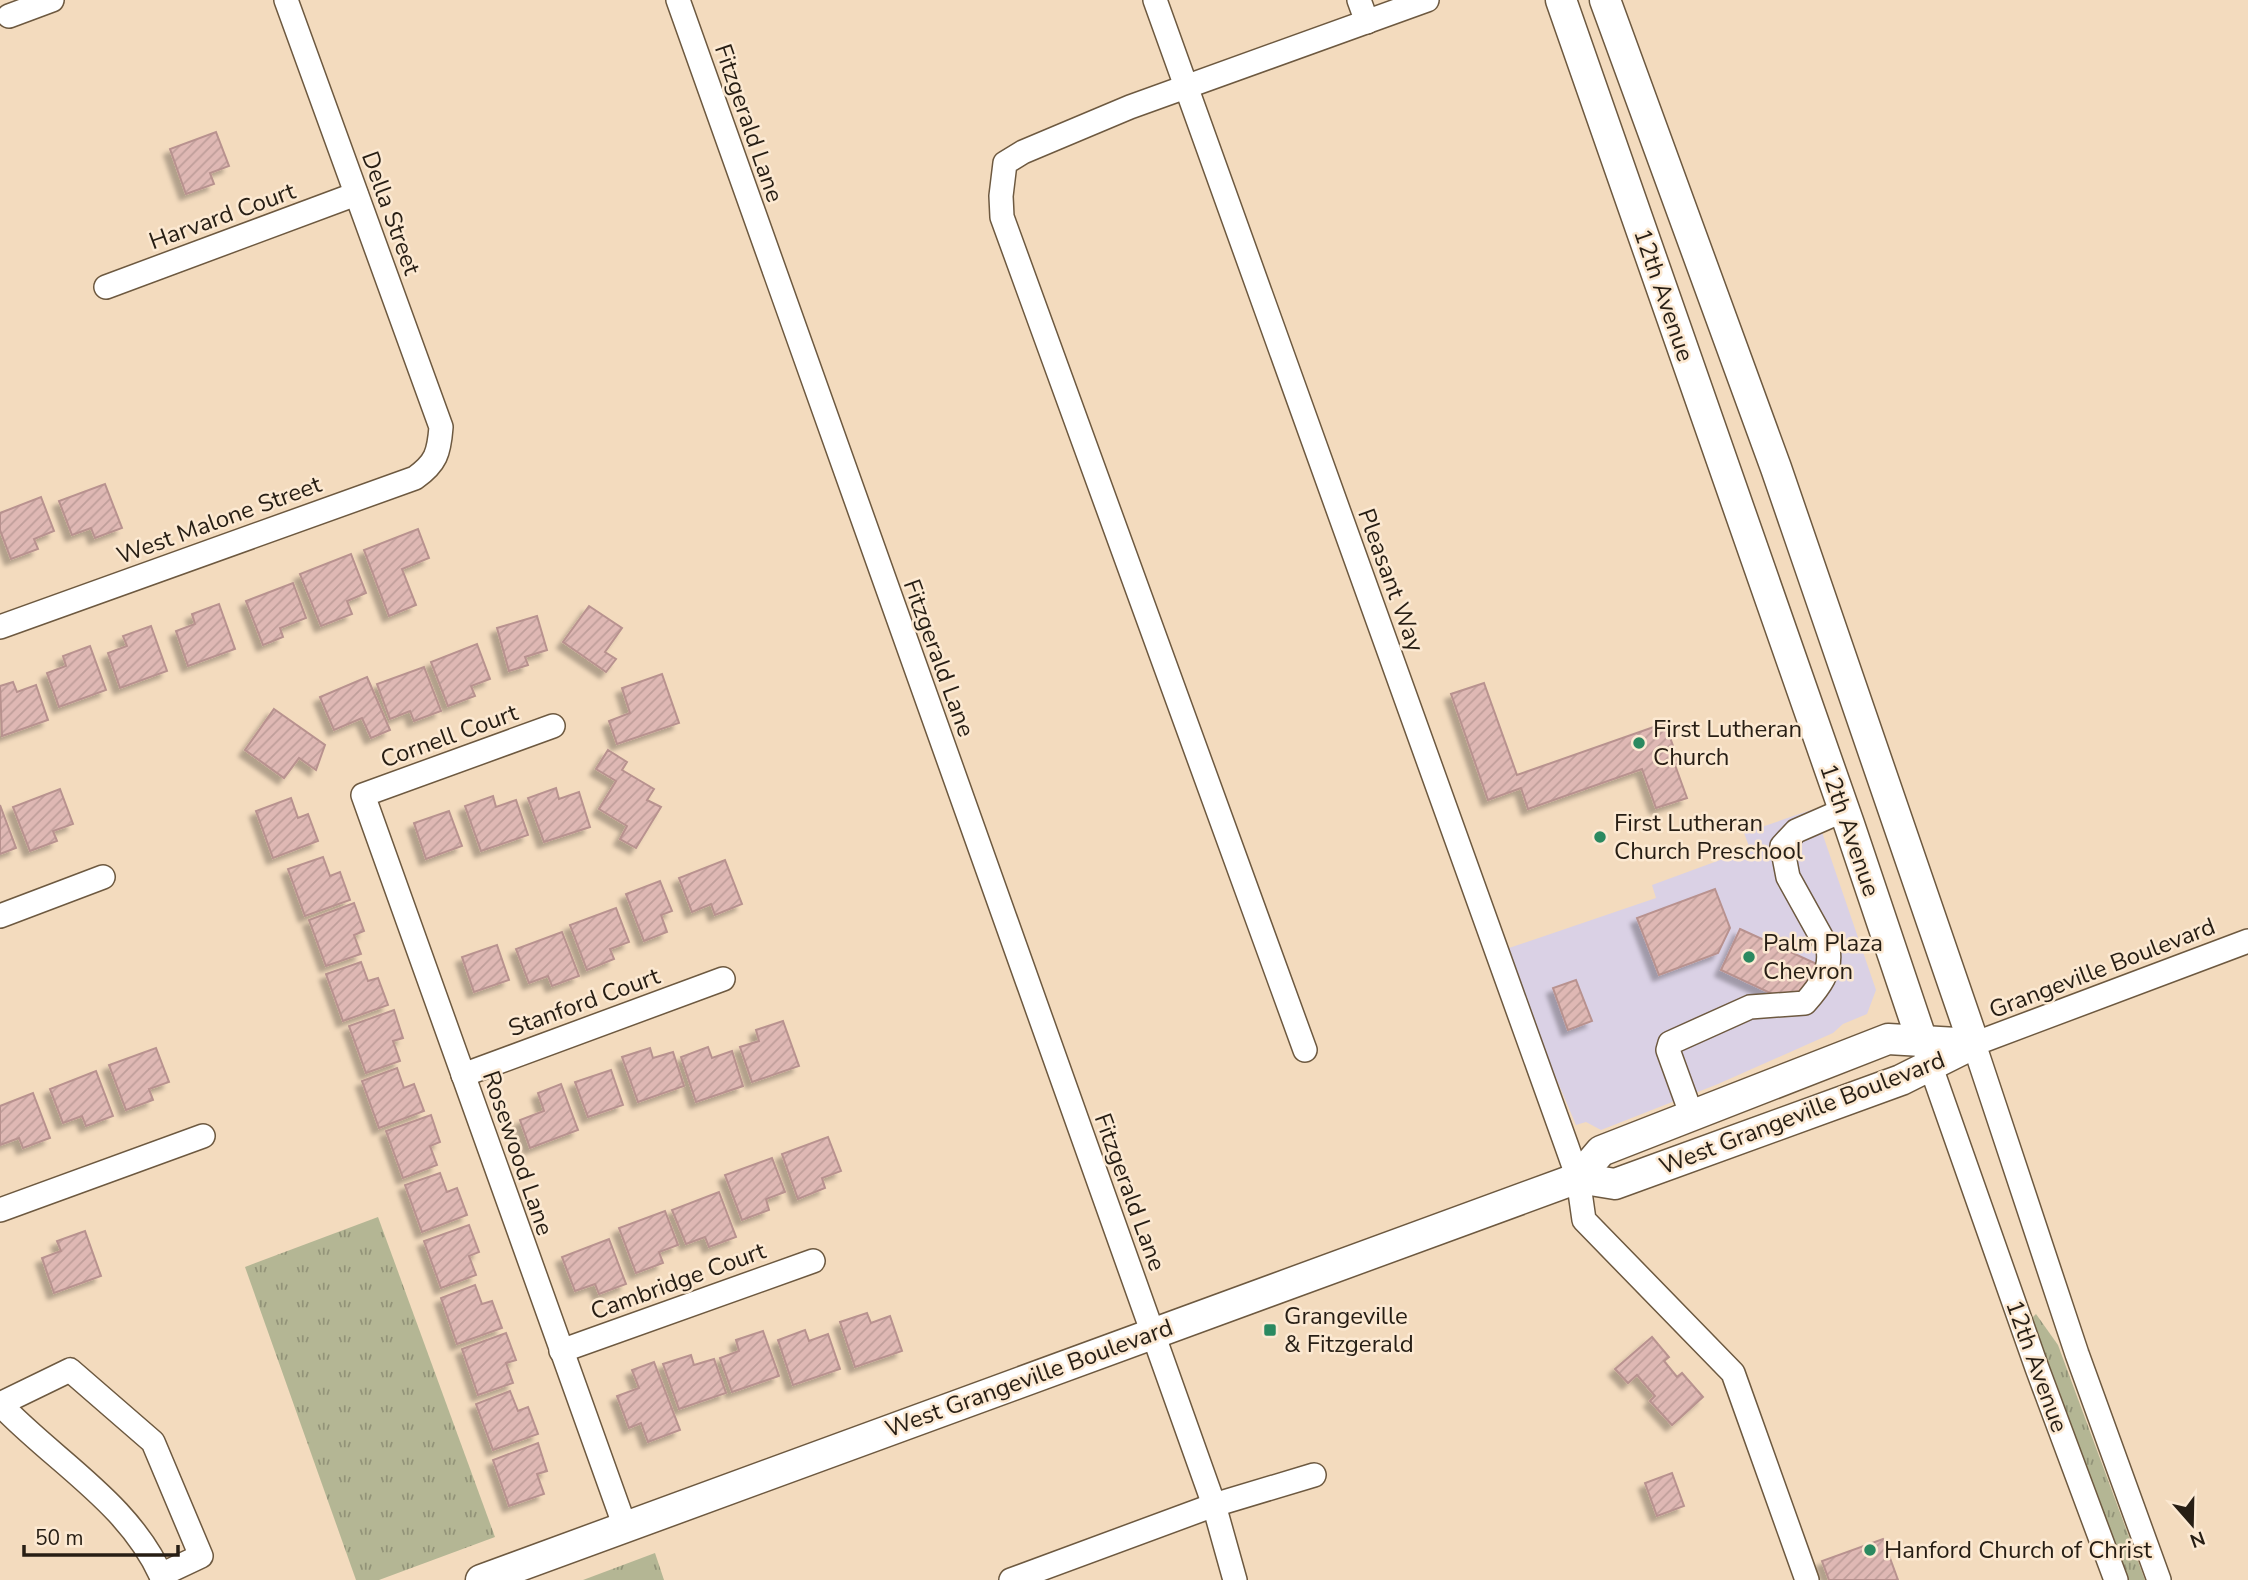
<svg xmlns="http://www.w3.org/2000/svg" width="2248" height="1580" viewBox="0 0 2248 1580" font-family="'Nunito Sans',sans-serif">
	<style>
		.commercial { fill: #dad1e5 }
		.grass { fill: url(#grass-tufts) }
		.building { fill: url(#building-hatch); stroke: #b8928f; stroke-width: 2; filter: url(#shadow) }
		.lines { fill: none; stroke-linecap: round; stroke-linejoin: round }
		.minor-casing { stroke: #6d5940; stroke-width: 26 }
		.major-casing { stroke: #6d5940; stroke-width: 33 }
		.minor { stroke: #fff; stroke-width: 23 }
		.major { stroke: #fff; stroke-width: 30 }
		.poi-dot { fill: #2b8960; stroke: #fce9d2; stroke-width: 2.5 }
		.labels { text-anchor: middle; stroke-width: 5; stroke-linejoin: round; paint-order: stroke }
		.street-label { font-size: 24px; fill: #271e14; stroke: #fce9d2 }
		.poi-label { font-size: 24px; fill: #271e14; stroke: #fce9d2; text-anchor: start }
	</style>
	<defs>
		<pattern id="grass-tufts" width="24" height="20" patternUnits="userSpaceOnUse" patternTransform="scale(1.75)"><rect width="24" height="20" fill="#b4b694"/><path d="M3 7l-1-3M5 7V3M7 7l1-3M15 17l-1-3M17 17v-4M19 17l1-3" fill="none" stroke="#929378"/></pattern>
		<pattern id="building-hatch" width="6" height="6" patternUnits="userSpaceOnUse" patternTransform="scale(1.75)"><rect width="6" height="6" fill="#dfb8b4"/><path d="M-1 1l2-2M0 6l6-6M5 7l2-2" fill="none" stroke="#bf9e9a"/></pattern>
		<filter id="shadow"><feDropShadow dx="-6" dy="6" stdDeviation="2" flood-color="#0004"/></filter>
	</defs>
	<rect width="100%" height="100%" fill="#f3dbbe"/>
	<!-- commercial -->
	<path class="commercial" d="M1814 809 1876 990 1867 1014 1843 1024 1833 1033 1718 1084 1601 1130 1586 1122 1576 1125 1539 1038 1509 948 1656 898 1652 885 1750 849 1744 833Z"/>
	<!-- grass -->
	<g class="grass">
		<path d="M378 1217 495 1537 379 1580H356L245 1267Z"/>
		<path d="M2036 1314 2058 1345 2145 1580H2128L2032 1318Z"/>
		<path d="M655 1553 664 1580H583Z"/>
	</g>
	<!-- building -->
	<g class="building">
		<path d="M216 132 229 166 210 173 214 184 186 194 170 149Z"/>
		<path d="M105 484 122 528 95 538 91 528 72 535 59 501Z"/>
		<path d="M41 497 54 531 34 539 38 549 11 559 0 530V513Z"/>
		<path d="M418 529 429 558 402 569 416 605 389 616 364 550Z"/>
		<path d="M351 554 366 593 347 601 352 614 321 626 300 574Z"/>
		<path d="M293 583 306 618 280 628 283 637 263 645 246 601Z"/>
		<path d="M219 604 235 649 188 666 176 631 195 624 192 614Z"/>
		<path d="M589 606 622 628 605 652 616 659 606 672 563 642Z"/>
		<path d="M537 616 547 650 525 657 528 665 509 671 497 628Z"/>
		<path d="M151 626 167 671 120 688 108 653 127 646 123 636Z"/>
		<path d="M477 644 490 679 471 686 475 696 448 706 431 662Z"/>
		<path d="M90 646 106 690 59 707 47 673 66 666 63 656Z"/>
		<path d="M424 667 441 711 414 721 410 711 390 719 377 684Z"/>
		<path d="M662 674 679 723 617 744 609 721 630 713 622 688Z"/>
		<path d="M367 677 390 730 371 738 362 718 334 730 320 697Z"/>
		<path d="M13 682 17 692 36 685 48 720 2 736 0 686Z"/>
		<path d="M1484 683 1517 775 1665 723 1679 763 1675 765 1687 798 1656 808 1642 769 1528 809 1521 788 1488 800 1451 694Z"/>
		<path d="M274 709 325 745 316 770 299 758 284 778 245 750Z"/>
		<path d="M608 750 627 762 622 770 654 789 647 800 661 807 636 848 620 839 627 826 599 809 616 781 596 769Z"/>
		<path d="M556 788 559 799 579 792 590 827 544 842 528 798Z"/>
		<path d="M60 789 73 824 53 831 57 841 30 851 13 807Z"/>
		<path d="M493 796 496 807 516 800 528 835 481 851 465 806Z"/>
		<path d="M291 798 298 818 308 814 318 841 273 858 256 811Z"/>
		<path d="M0 805 16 848 0 854Z"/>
		<path d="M449 811 462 846 426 859 414 823Z"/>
		<path d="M323 857 330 876 340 872 350 900 305 916 288 869Z"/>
		<path d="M725 860 742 904 715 915 711 904 692 912 679 878Z"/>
		<path d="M660 881 672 911 661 915 667 932 644 941 626 894Z"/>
		<path d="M1715 889 1730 928 1718 953 1659 975 1637 918Z"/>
		<path d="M354 903 364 931 354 935 361 954 326 966 309 920Z"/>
		<path d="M616 908 629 942 610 949 614 959 587 970 570 925Z"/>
		<path d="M1740 929 1819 965 1800 1007 1721 970Z"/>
		<path d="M562 932 579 976 552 986 548 976 529 983 516 949Z"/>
		<path d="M497 945 509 980 474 992 462 957Z"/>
		<path d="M361 962 368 981 378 978 388 1005 343 1021 326 974Z"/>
		<path d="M1576 980 1592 1021 1568 1030 1553 988Z"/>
		<path d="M394 1010 403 1038 393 1041 400 1061 366 1073 349 1026Z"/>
		<path d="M783 1021 799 1066 752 1082 740 1047 759 1041 756 1030Z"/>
		<path d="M708 1047 712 1058 732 1051 743 1086 696 1102 681 1057Z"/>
		<path d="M156 1048 169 1082 149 1089 153 1100 126 1110 109 1065Z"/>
		<path d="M650 1048 653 1058 673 1052 684 1086 638 1102 622 1057Z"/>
		<path d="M397 1068 404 1088 414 1084 424 1111 379 1128 362 1081Z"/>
		<path d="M611 1070 623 1105 588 1117 575 1082Z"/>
		<path d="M96 1071 113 1116 86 1126 82 1116 63 1123 50 1089Z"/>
		<path d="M561 1084 578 1130 530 1148 520 1120 544 1111 538 1093Z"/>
		<path d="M33 1093 50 1138 23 1148 19 1138 0 1145V1106Z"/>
		<path d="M431 1115 440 1142 430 1146 437 1165 403 1178 386 1131Z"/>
		<path d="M828 1137 841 1171 822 1178 825 1188 798 1199 782 1154Z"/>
		<path d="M772 1158 785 1192 766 1199 769 1210 742 1220 725 1175Z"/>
		<path d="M440 1173 447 1192 457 1188 467 1215 422 1232 405 1185Z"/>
		<path d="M719 1192 736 1237 709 1247 705 1237 686 1244 672 1210Z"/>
		<path d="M665 1211 678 1245 659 1252 663 1263 636 1273 619 1228Z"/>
		<path d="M469 1225 479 1252 469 1256 476 1275 441 1288 424 1241Z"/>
		<path d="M85 1231 101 1276 54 1293 42 1258 61 1251 57 1241Z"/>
		<path d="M609 1239 626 1284 599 1294 595 1284 575 1291 562 1257Z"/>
		<path d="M475 1285 482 1304 492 1301 502 1328 457 1344 441 1298Z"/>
		<path d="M867 1313 871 1323 890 1316 902 1351 855 1367 840 1322Z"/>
		<path d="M805 1330 809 1341 828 1334 840 1369 793 1385 778 1340Z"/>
		<path d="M763 1331 779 1376 732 1392 720 1358 739 1351 736 1340Z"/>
		<path d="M506 1333 516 1360 506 1363 513 1383 478 1395 462 1349Z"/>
		<path d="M1652 1337 1669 1357 1664 1361 1677 1377 1682 1373 1703 1397 1672 1425 1650 1401 1655 1396 1637 1375 1628 1383 1615 1369Z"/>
		<path d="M691 1355 694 1365 714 1359 726 1393 679 1409 663 1364Z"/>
		<path d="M654 1362 680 1430 648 1442 641 1423 629 1428 617 1396 639 1388 632 1370Z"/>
		<path d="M510 1391 518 1411 528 1407 538 1434 493 1450 476 1404Z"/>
		<path d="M538 1443 547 1471 537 1474 544 1494 509 1506 493 1460Z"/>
		<path d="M1672 1473 1684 1506 1657 1516 1645 1483Z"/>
		<path d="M1883 1539 1898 1580H1829L1822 1561Z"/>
	</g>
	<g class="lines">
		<!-- minor casing -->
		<g class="minor-casing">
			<g id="minor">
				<path d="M678 0 1214 1505 1235 1580"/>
				<path d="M1155 0 1566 1144 1578 1178 1584 1220 1733 1373 1807 1580"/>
				<path d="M1359 0 1367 22"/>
				<path d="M9 16 52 0"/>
				<path d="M106 287 356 194"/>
				<path d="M0 627 415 478C436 463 439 453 441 427L286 0"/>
				<path d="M553 726 363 795 625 1527"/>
				<path d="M0 916 103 877"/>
				<path d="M1305 1050 1002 217 1001 196 1005 163 1023 152 1130 107 1427 0"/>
				<path d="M1925 1050 2037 1368 2116 1580"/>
				<path d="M463 1075 723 979"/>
				<path d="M1692 1116 1668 1050 1670 1043 1750 1007 1805 1003C1819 987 1832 971 1828 949L1788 877 1782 846 1796 831 1844 810"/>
				<path d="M0 1210 203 1136"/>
				<path d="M561 1351 813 1261"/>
				<path d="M0 1404 70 1370 153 1442 201 1556 161 1575"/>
				<path d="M0 1404C55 1462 131 1504 163 1580"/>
				<path d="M1011 1580 1214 1505 1314 1475"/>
				<path d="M2159 1580 2077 1354 1974 1044 2248 941"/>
			</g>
		</g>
		<!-- major casing -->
		<g class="major-casing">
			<g id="major">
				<path d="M1561 0 1849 824 1922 1041"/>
				<path d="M1605 0 1776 468 1974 1044"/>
				<path d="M1578 1178 1615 1184 1901 1080 1971 1045"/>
				<path d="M481 1580 1578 1178 1601 1151 1888 1039 1974 1044"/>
			</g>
		</g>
		<!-- minor -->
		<use href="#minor" class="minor"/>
		<!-- major -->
		<use href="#major" class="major"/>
	</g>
	<!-- markers -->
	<g class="poi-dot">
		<circle cx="1639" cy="743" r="7"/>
		<circle cx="1600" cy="837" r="7"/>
		<circle cx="1749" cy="957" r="7"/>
		<rect x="1263" y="1323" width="14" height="14" rx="3.5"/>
		<circle cx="1870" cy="1550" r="7"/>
	</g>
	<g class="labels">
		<!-- street labels -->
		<g class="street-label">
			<text transform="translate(749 123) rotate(71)" y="8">Fitzgerald Lane</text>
			<text transform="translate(391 213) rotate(70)" y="8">Della Street</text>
			<text transform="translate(222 216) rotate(-20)" y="8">Harvard Court</text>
			<text transform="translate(1664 295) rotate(71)" y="8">12th Avenue</text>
			<text transform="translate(219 520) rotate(-20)" y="8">West Malone Street</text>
			<text transform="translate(1391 580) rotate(70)" y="8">Pleasant Way</text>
			<text transform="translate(939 658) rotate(70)" y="8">Fitzgerald Lane</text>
			<text transform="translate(449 736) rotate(-20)" y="8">Cornell Court</text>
			<text transform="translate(1850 830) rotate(71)" y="8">12th Avenue</text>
			<text transform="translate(2102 968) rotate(-21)" y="8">Grangeville Boulevard</text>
			<text transform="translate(584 1002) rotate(-20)" y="8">Stanford Court</text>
			<text transform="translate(1802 1113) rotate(-21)" y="8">West Grangeville Boulevard</text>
			<text transform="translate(518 1153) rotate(71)" y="8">Rosewood Lane</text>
			<text transform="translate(1130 1192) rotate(70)" y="8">Fitzgerald Lane</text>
			<text transform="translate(678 1281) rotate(-20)" y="8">Cambridge Court</text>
			<text transform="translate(2037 1366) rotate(70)" y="8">12th Avenue</text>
			<text transform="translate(1029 1378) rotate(-20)" y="8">West Grangeville Boulevard</text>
		</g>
		<!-- poi labels -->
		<g class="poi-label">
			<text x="1653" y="737">First Lutheran<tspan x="1653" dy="28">Church</tspan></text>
			<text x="1614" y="831">First Lutheran<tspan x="1614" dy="28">Church Preschool</tspan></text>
			<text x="1763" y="951">Palm Plaza<tspan x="1763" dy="28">Chevron</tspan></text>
			<text x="1284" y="1324">Grangeville<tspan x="1284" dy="28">&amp; Fitzgerald</tspan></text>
			<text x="1884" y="1558">Hanford Church of Christ</text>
		</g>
	</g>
	<!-- north arrow -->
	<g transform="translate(2192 1524) rotate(160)" stroke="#fce9d2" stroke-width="5" paint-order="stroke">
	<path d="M0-5L12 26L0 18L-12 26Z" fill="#271e14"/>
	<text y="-10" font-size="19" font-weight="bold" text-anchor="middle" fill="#271e14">N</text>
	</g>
	<!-- scale -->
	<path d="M24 1545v10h154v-10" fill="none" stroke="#271e14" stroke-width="3.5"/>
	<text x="35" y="1545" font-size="21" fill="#271e14" stroke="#fce9d2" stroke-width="5" paint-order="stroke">50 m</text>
</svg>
